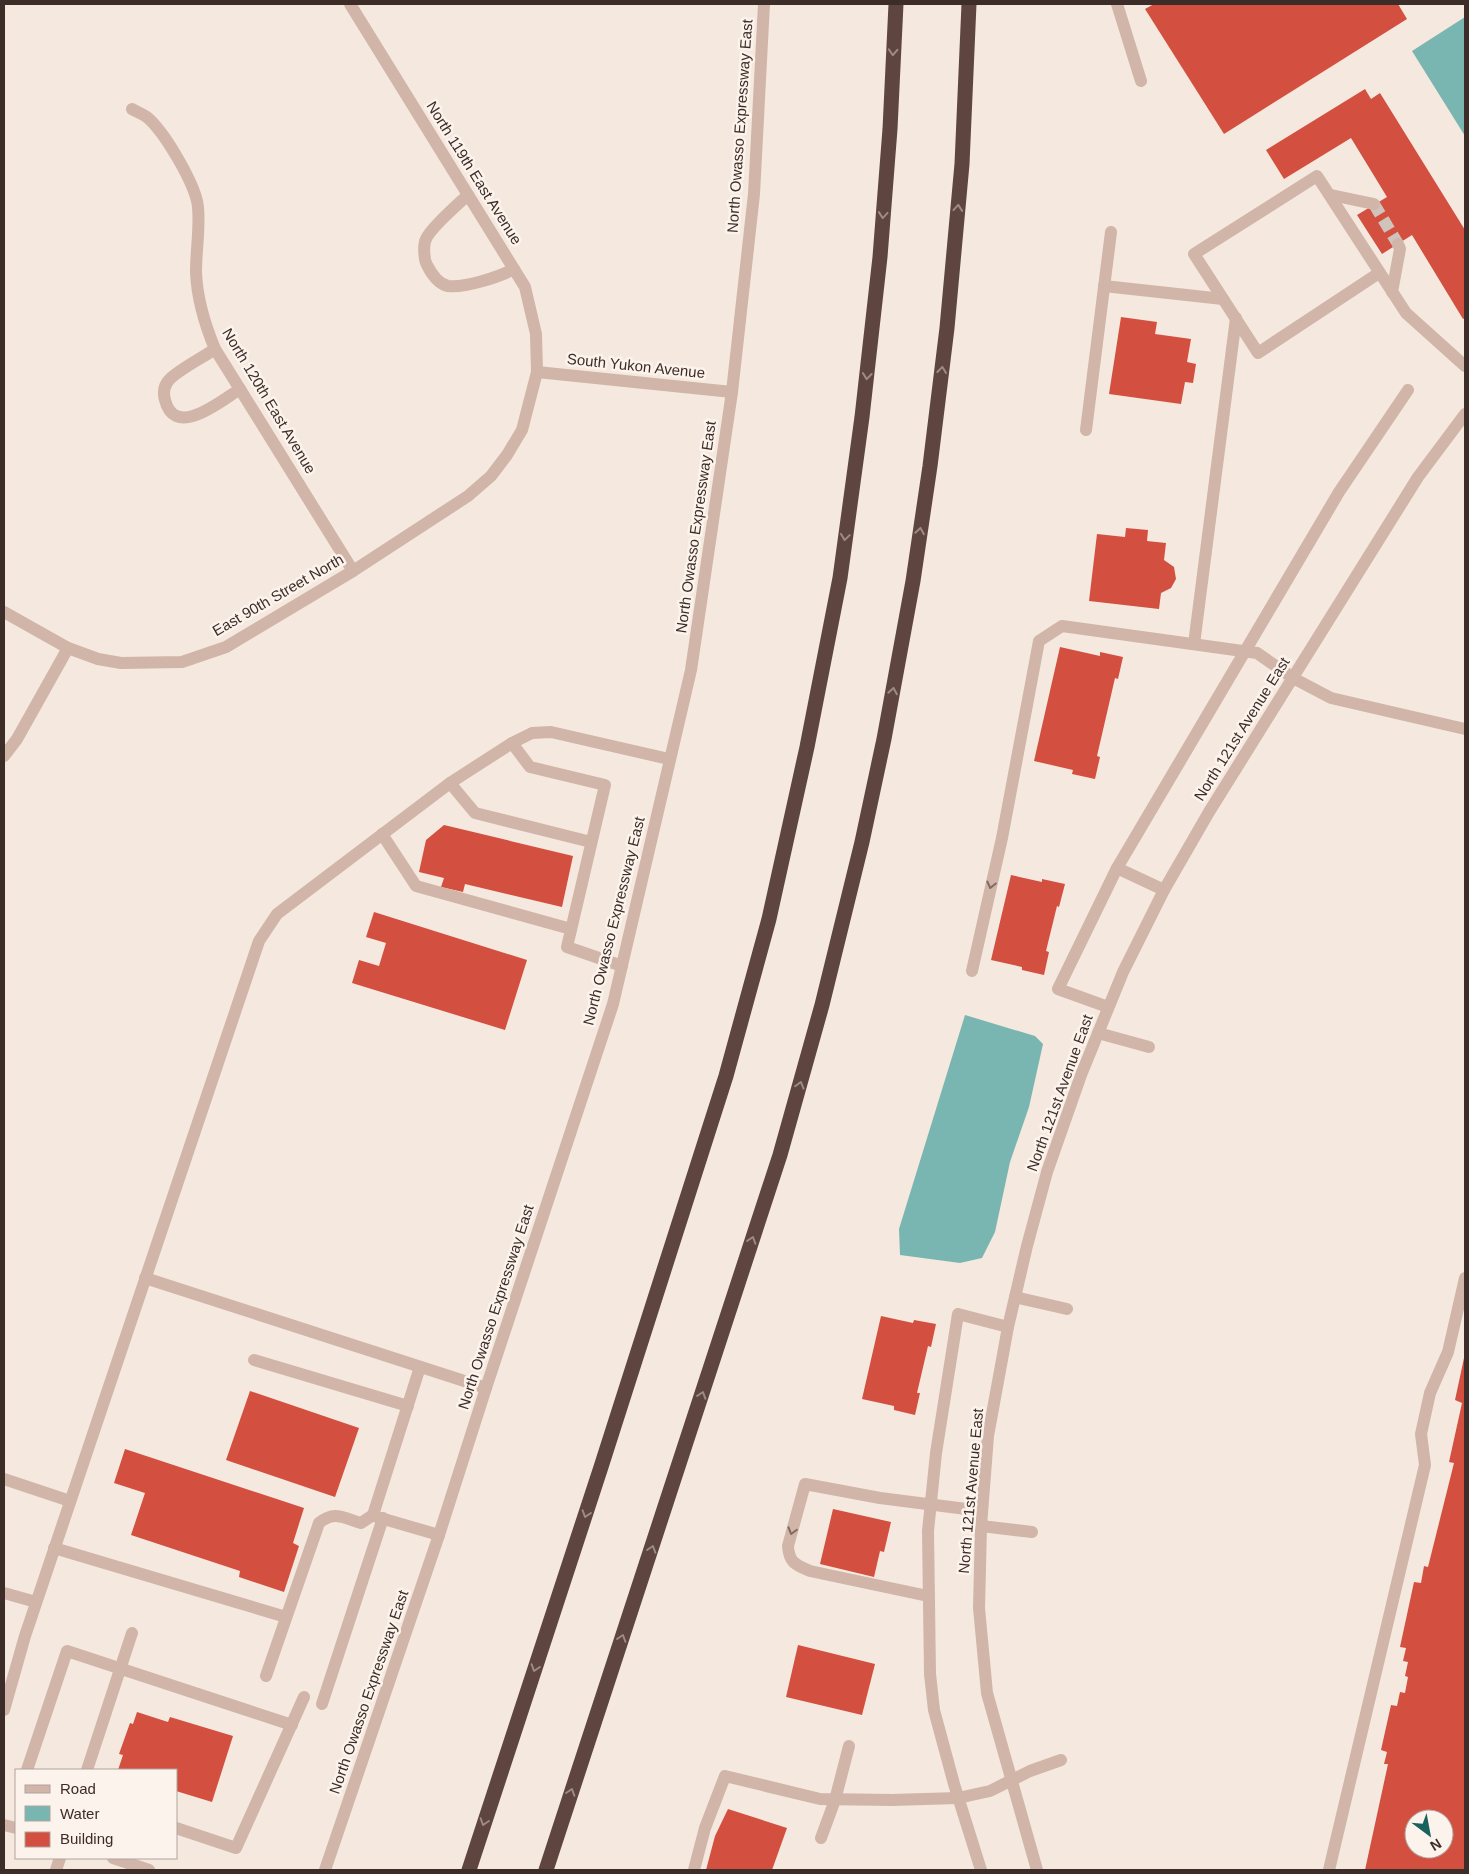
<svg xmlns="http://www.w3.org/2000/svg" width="1469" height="1874" viewBox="0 0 1469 1874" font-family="Arial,sans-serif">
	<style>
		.water { fill: #7ab6b1 }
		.building { fill: #d34f3f; fill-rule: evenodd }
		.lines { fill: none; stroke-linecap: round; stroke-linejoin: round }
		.minor-tunnel { stroke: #d0c3bb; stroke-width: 12; stroke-dasharray: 12 6; stroke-linecap: butt }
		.minor { stroke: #d0b5a8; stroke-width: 12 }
		.highway { stroke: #5e453f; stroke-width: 15 }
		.oneway { stroke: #9d8b84 }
		.oneway2 { stroke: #7f6a62 }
		.labels { text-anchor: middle; stroke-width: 5; stroke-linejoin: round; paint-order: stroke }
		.street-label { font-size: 15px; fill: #3c2d29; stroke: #fcf3ec }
	</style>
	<rect width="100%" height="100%" fill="#f5e8df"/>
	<!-- water -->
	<g class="water">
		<path d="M1465 17V136L1412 51Z"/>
		<path d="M965 1015 1035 1036 1043 1044 1029 1107 1010 1162 995 1232 982 1258 960 1263 900 1255 899 1229Z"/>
	</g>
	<!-- building -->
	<g class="building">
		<path d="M1154 4H1398L1407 19 1224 134 1145 9Z"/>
		<path d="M1365 89 1371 99 1380 93 1465 230V318L1463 319 1412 235 1382 254 1357 215 1387 197 1351 138 1284 179 1266 150Z"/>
		<path d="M1121 317 1157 322 1155 334 1191 339 1187 362 1196 364 1193 383 1185 382 1181 404 1109 394Z"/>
		<path d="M1126 528 1148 530 1147 541 1166 543 1164 560 1174 567 1176 579 1171 588 1161 593 1159 609 1089 601 1097 534 1125 537Z"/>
		<path d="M1060 647 1100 656V652L1123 657 1118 679 1115 678 1097 756 1100 757 1095 779 1072 774 1073 770 1034 761Z"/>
		<path d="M444 825 573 856 562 907 465 884 463 892 441 887 444 878 419 872 426 840Z"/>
		<path d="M1011 875 1042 882V879L1065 884 1059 907 1057 906 1046 951 1049 952 1044 975 1022 970V967L991 960Z"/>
		<path d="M374 912 527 960 505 1030 352 983 359 960 379 966 386 943 366 937Z"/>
		<path d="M881 1316 913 1323 914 1320 936 1324 931 1347 928 1346 917 1393H920L915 1415 894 1410V1406L862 1399Z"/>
		<path d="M1464 1358 1465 1870H1365L1388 1764H1384L1387 1752 1381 1750 1391 1705 1397 1706 1400 1692 1405 1693 1408 1677 1405 1676 1408 1662 1403 1661 1406 1648 1400 1647 1414 1582 1421 1583 1424 1566 1428 1567 1454 1463 1449 1462 1462 1403 1455 1400ZM1414 1819H1444V1849H1414Z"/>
		<path d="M250 1391 359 1428 335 1497 226 1460Z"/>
		<path d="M125 1449 304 1508 293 1543 299 1546 284 1592 239 1577 240 1571 131 1535 145 1493 114 1483Z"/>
		<path d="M833 1509 891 1522 884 1552 880 1551 874 1577 820 1564Z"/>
		<path d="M798 1645 875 1664 862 1715 786 1697Z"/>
		<path d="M137 1712 168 1722 170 1717 233 1736 212 1802 176 1791V1770H118L123 1755 119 1754 130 1723 133 1724Z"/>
		<path d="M728 1809 787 1828 772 1870H706L715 1836Z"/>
	</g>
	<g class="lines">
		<!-- minor-tunnel -->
		<path class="minor-tunnel" d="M1374 204 1398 244"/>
		<!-- minor -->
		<g class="minor">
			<path d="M1117 4 1141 81"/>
			<path d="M132 109C137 112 143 114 148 118 165 133 196 185 198 207 200 229 196 250 196 272 197 299 205 325 215 349L353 571"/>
			<path d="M468 195C459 203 430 229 426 239 423 245 424 260 427 265 431 273 438 284 448 286 465 288 499 277 514 269"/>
			<path d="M1331 195 1374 204"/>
			<path d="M1379 273 1258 353 1194 254 1317 176 1406 313 1465 366"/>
			<path d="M1104 286 1223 299"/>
			<path d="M1392 292 1400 249 1398 244"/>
			<path d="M215 349C202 358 180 369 170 379 164 385 163 393 165 400 175 440 222 400 240 389"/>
			<path d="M537 372 732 392"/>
			<path d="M1086 430 1111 232"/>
			<path d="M4 612 68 648"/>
			<path d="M1194 644 1236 318"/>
			<path d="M512 743 530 767 605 785 567 947 622 966"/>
			<path d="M4 756 17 739 68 648 98 659 121 663 182 662 226 647 353 571 468 496 491 476 507 455 522 430 537 372 536 334 525 287 350 4"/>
			<path d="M450 783 475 813 591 842"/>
			<path d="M382 834 416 886 571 929"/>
			<path d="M1117 868 1164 890"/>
			<path d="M972 971 1002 838 1039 641 1062 626 1257 653 1293 678 1331 698 1465 729"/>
			<path d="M1108 1007 1058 989 1117 868 1339 492 1408 390"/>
			<path d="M1098 1033 1149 1047"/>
			<path d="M145 1278 486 1388"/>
			<path d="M1015 1297 1067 1309"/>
			<path d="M254 1360 408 1406"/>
			<path d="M4 1479 70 1501"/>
			<path d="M377 1517 439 1535"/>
			<path d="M981 1526 1032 1532"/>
			<path d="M54 1548 286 1617"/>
			<path d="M4 1593 36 1602"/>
			<path d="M928 1596 810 1571C796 1565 789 1563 788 1546L805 1484 880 1498 982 1511"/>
			<path d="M266 1676 319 1523C335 1510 343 1518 361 1523L373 1515 420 1367"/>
			<path d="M322 1704 383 1518"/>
			<path d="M4 1710 25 1636 259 941 277 914 450 783 512 743 532 733 551 732 669 759"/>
			<path d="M27 1770 67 1651 292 1725"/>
			<path d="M87 1770 132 1633"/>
			<path d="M4 1825 16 1828"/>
			<path d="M176 1828 236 1848 304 1697"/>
			<path d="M821 1838 835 1800 849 1746"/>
			<path d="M113 1858 149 1870"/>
			<path d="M56 1870 60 1858"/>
			<path d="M325 1870 439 1535 486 1388 613 1004 691 670 732 392 754 194 764 4"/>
			<path d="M694 1870 705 1828 725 1776 820 1799 892 1800 958 1798 990 1791 1030 1771 1061 1760"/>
			<path d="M981 1870 954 1784 934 1710 930 1674 928 1531 936 1453 958 1314 1008 1327"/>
			<path d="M1037 1870 987 1693 979 1608 981 1526 988 1436 1008 1327 1027 1246 1047 1172 1081 1075 1123 972 1164 890 1209 812 1418 477 1465 414"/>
			<path d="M1329 1870 1425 1465 1421 1434 1430 1393 1448 1352 1465 1278"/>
		</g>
		<!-- highway -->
		<g class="highway">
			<path d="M469 1870 601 1467 726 1076 769 919 807 747 840 578 862 417 880 257 890 129 896 4"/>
			<path d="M546 1870 780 1155 822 1005 862 842 884 739 913 581 930 466 947 328 962 164 969 4"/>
		</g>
	</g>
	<!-- one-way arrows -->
	<defs><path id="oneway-chevron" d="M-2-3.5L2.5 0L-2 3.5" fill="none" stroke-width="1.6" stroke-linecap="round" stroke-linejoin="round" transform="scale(1.25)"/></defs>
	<g class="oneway">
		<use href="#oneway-chevron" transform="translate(893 52) rotate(93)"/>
		<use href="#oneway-chevron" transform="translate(958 208) rotate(-85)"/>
		<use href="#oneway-chevron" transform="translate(883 215) rotate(95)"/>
		<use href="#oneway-chevron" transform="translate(942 370) rotate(-83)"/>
		<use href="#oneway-chevron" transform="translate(867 376) rotate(96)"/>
		<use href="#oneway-chevron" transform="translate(920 531) rotate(-81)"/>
		<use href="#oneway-chevron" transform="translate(845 537) rotate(98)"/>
		<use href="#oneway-chevron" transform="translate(893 691) rotate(-80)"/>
		<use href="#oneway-chevron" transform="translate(800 1085) rotate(-74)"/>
		<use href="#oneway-chevron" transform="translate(752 1240) rotate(-72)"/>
		<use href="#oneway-chevron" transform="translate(702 1395) rotate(-72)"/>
		<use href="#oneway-chevron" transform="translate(586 1514) rotate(108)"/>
		<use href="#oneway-chevron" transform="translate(652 1549) rotate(-72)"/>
		<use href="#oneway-chevron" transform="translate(622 1638) rotate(-72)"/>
		<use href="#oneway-chevron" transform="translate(535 1668) rotate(108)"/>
		<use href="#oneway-chevron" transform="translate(571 1792) rotate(-72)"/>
		<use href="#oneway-chevron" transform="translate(484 1822) rotate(108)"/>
	</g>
	<g class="oneway2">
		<use href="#oneway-chevron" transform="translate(991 885) rotate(103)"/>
		<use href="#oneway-chevron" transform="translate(792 1531) rotate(106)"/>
	</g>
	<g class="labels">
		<!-- street labels -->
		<g class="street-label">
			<text transform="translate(740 126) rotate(-86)" y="5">North Owasso Expressway East</text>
			<text transform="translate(474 173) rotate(58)" y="5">North 119th East Avenue</text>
			<text transform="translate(636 366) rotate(6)" y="5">South Yukon Avenue</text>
			<text transform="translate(269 401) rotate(59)" y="5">North 120th East Avenue</text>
			<text transform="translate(696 527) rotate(-82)" y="5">North Owasso Expressway East</text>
			<text transform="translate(278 595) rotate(-30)" y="5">East 90th Street North</text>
			<text transform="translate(1242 729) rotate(-58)" y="5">North 121st Avenue East</text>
			<text transform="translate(614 921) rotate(-76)" y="5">North Owasso Expressway East</text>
			<text transform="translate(1060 1093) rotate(-70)" y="5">North 121st Avenue East</text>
			<text transform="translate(496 1307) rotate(-72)" y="5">North Owasso Expressway East</text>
			<text transform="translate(971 1491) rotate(-85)" y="5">North 121st Avenue East</text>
			<text transform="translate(369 1692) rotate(-71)" y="5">North Owasso Expressway East</text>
		</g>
	</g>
	<!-- border -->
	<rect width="1469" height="1874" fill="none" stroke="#3c2d29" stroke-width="10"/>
	<!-- legend -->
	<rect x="15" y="1769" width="162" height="90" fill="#fcf3ec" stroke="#afa49e"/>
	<rect x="25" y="1785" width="25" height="8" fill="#d0b5a8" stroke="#afa49e"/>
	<text x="60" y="1794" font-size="15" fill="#3c2d29">Road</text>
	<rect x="25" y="1806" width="25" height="15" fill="#7ab6b1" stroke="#afa49e"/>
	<text x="60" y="1819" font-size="15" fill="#3c2d29">Water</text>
	<rect x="25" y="1832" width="25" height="15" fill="#d34f3f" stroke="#afa49e"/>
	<text x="60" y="1844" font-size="15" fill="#3c2d29">Building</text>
	<!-- north arrow -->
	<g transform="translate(1429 1834) rotate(148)"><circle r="24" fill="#fcf3ec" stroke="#afa49e"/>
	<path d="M0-4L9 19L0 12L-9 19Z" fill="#19635e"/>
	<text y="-8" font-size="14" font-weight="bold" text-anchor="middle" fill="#3c2d29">N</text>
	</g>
</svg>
